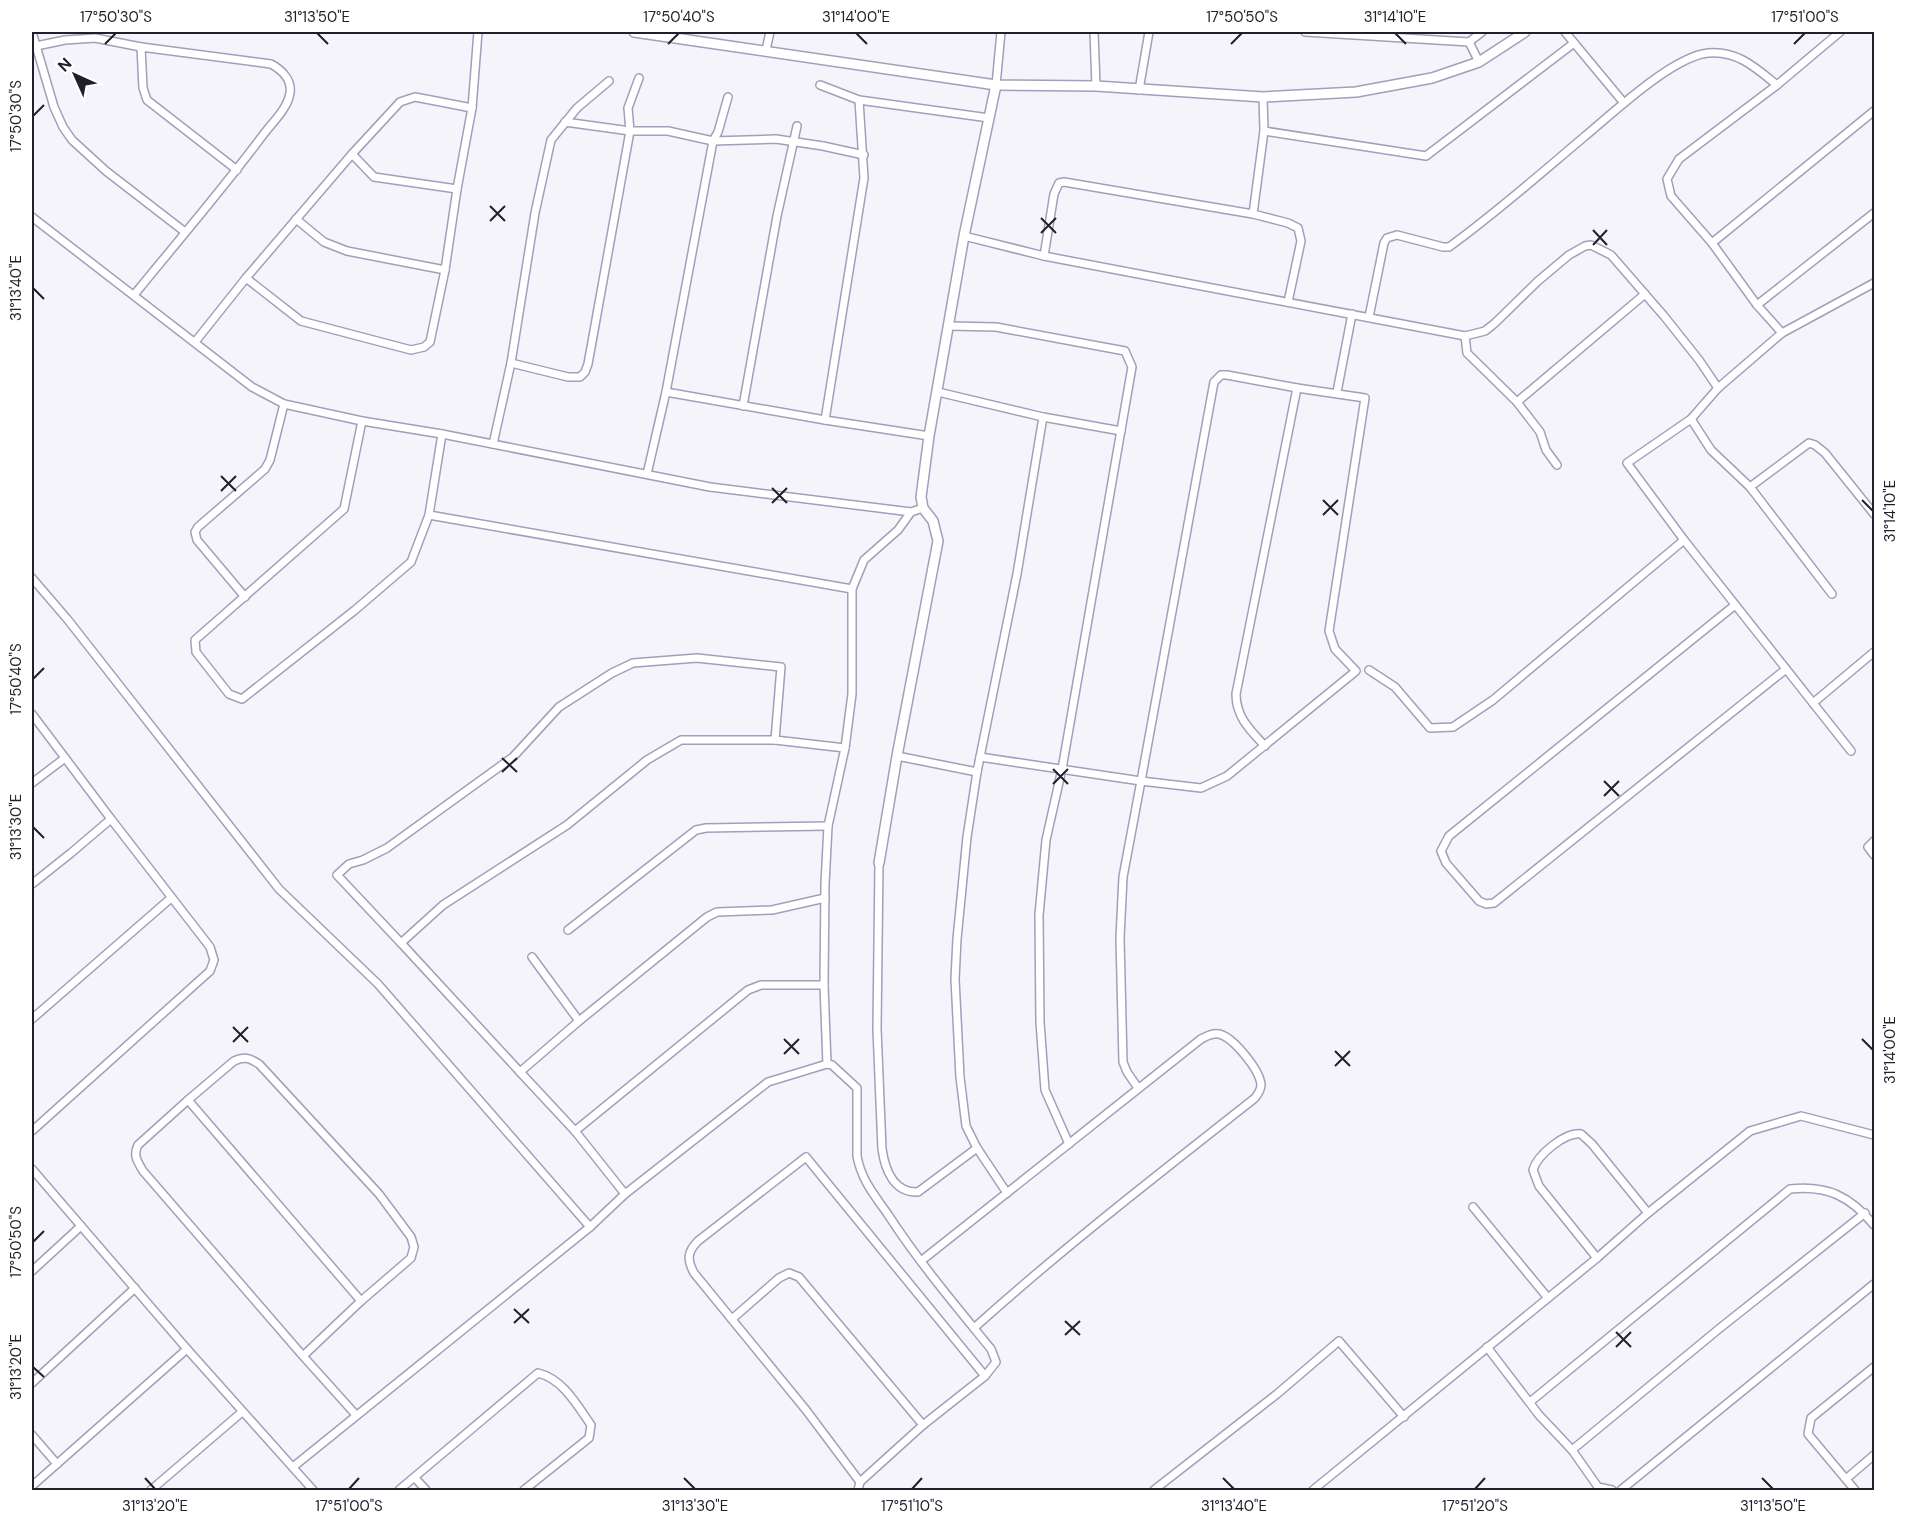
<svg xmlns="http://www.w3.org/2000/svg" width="1906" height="1522" viewBox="0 0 1906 1522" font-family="'DM Sans',sans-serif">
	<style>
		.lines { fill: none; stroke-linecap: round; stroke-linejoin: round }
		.minor-casing { stroke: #a39ebb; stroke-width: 10 }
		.tertiary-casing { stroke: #a39ebb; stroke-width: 12 }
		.minor { stroke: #fff; stroke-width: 7 }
		.tertiary { stroke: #fff; stroke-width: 9 }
		.ticks { fill: none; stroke: #211f2a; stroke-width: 2 }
		.neatline { fill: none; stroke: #211f2a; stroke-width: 2 }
		.ticks-label { font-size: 15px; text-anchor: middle; fill: #211f2a }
	</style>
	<rect width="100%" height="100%" fill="#f5f4fa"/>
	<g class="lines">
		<!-- minor casing -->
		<g class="minor-casing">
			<g id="minor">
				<path d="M32 32 54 107 63 127 72 140 106 171 185 232"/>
				<path d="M1094 32 1096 86"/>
				<path d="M1305 32 1469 42 1479 62"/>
				<path d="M1565 32 1624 103"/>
				<path d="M1469 42 1482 32"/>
				<path d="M36 46 65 40 95 38 141 47"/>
				<path d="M766 50 770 32"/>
				<path d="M820 85 859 100 989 118"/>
				<path d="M996 85 1001 32"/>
				<path d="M1139 90 1149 32"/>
				<path d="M565 122 630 131H668L713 141 776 139 823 146 864 155"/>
				<path d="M1264 131 1426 156 1574 43"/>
				<path d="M352 154 374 177 457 189"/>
				<path d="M1253 214 1264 131 1263 97"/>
				<path d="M32 217 252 387 284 404 362 421 442 434 710 487 911 512 923 508"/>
				<path d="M296 219 324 242 347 251 445 270"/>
				<path d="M964 236 1044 256 1465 336 1485 331 1495 323 1538 281 1569 255 1585 246 1591 245 1611 255 1664 316 1699 360 1718 388"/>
				<path d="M1712 243 1874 111"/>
				<path d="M1044 256 1054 194 1059 183 1064 182 1253 214 1288 223 1298 228 1301 241 1288 302"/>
				<path d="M246 278 301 321 411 350 424 347 430 342 445 270 457 189 472 108 478 32"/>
				<path d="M134 295C177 242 222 190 263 135 272 123 288 108 290 93 292 80 282 70 271 64L141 47 143 88 147 100 237 170"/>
				<path d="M1757 305 1874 213"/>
				<path d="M1369 317 1384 243 1387 238 1397 235 1443 247H1449C1496 213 1540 174 1584 137 1614 112 1672 57 1708 53 1737 50 1756 68 1777 85"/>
				<path d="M949 326 996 327 1125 351 1132 367 1062 769 1046 840 1039 915 1040 1022 1045 1090 1069 1144"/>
				<path d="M1782 333 1757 305 1712 243 1671 196 1667 179 1679 159 1777 85 1840 32"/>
				<path d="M1465 336 1467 353 1517 402"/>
				<path d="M195 342 246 278 352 154 400 102 415 97 472 108"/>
				<path d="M511 363 568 377H580L585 372 588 364 630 131 628 108 639 78"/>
				<path d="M666 392 825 420 929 436"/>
				<path d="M938 392 1043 417 1121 431"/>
				<path d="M1337 392 1352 314"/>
				<path d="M743 406 777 216 797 126"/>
				<path d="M1691 419 1711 450 1750 487 1832 594"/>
				<path d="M825 420 864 178 859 100"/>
				<path d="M362 421 344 509 195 640 196 652 229 694 242 699 355 610 411 562 429 515 442 434"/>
				<path d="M493 444 511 363 535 213 551 140 577 108 609 81"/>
				<path d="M1557 465 1546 450 1540 432 1517 402 1645 294"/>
				<path d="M647 474 666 392 713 141 718 132 728 97"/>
				<path d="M1750 487 1809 443 1815 445 1825 453 1874 514"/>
				<path d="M429 515 852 589"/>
				<path d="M32 578 68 620 279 889 378 984 590 1227"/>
				<path d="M245 597 197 540 195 532 198 527 265 469 270 460 284 404"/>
				<path d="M1735 605 1449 836 1441 851 1446 863 1479 901 1486 904 1494 903 1786 669"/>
				<path d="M1369 670 1395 687 1430 728 1453 727 1493 700 1684 540"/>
				<path d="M1813 703 1874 652"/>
				<path d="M32 714 111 819"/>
				<path d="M1265 746C1250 730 1236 717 1236 694L1297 388"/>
				<path d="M1851 751 1684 540 1627 463 1691 419 1718 388 1782 333 1874 283"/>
				<path d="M897 756 977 772 980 757 1141 781 1201 788 1227 776 1356 671 1335 649 1329 631 1365 398 1297 388 1227 375H1221L1214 382 1141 781 1123 877 1120 938 1123 1062 1127 1072 1138 1088"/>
				<path d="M980 757 1017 574 1043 417"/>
				<path d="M977 772 967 837 957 939 955 979 960 1077 966 1126 977 1148 1007 1193"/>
				<path d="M32 783 65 758"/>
				<path d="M1874 841 1868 847 1874 855"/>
				<path d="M879 863 877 1029 882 1149C885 1170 894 1193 918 1192L977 1148"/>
				<path d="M32 884 71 853 111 819 210 947 214 960 210 971 32 1131"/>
				<path d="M568 930 696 830 706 828 828 826"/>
				<path d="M401 943 337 875 349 864 363 860 387 848 513 757 559 707 612 673 633 663 697 658 781 667 775 740"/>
				<path d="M532 957 579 1021"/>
				<path d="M32 1019 171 898"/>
				<path d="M827 1064 824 985 825 884 828 826 845 748 852 694V589L864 560 898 530 911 512"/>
				<path d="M520 1072 401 943 443 905 567 825 647 760 681 740H775L845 748"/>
				<path d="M188 1100 234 1061C245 1056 249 1058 259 1064L379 1194 411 1237 414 1247 411 1258 361 1301"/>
				<path d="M575 1131 520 1072 579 1021 707 917 717 912 772 910 825 898"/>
				<path d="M32 1169 187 1349 313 1490"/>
				<path d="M625 1194 575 1131 748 990 761 985H824"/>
				<path d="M1473 1207 1548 1298"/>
				<path d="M1597 1258 1539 1186 1533 1170C1537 1155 1565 1132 1581 1134L1592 1144 1648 1213"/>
				<path d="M921 1261 1201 1039C1207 1036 1212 1033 1219 1034 1233 1037 1260 1070 1261 1085 1261 1090 1258 1094 1255 1098 1160 1173 1064 1247 974 1328"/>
				<path d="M32 1271 81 1226"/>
				<path d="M732 1319 779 1278 789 1273 799 1277 923 1425"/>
				<path d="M1487 1347 1539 1415 1572 1450 1598 1487 1612 1490"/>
				<path d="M303 1356 143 1171C137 1161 133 1155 138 1145L188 1100 361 1301 303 1356 356 1415"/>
				<path d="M32 1383 135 1288"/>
				<path d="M1530 1402 1790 1189C1827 1185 1850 1196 1874 1225"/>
				<path d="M32 1435 57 1464"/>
				<path d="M1572 1450 1720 1328 1865 1213"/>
				<path d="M293 1467 590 1227 625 1194 768 1082 827 1064 832 1065 857 1088V1156C861 1179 874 1195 887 1213 918 1261 955 1305 991 1349L996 1362 985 1376 923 1425 860 1482 858 1490"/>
				<path d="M415 1478 426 1490"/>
				<path d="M1846 1479 1874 1455"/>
				<path d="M860 1482 806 1410 694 1273C687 1260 687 1252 698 1241L806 1157 985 1376"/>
				<path d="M32 1486 187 1349"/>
				<path d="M151 1490 242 1412"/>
				<path d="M399 1490 538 1373C563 1379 577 1405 591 1425L589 1438 524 1490"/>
				<path d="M1154 1490 1277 1394 1339 1341 1404 1417"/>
				<path d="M1313 1490 1597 1258 1648 1213 1750 1131 1801 1116 1874 1135"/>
				<path d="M1621 1490 1874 1284"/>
				<path d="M1855 1490 1808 1434 1811 1418 1874 1367"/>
			</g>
		</g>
		<!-- tertiary casing -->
		<g class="tertiary-casing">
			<g id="tertiary">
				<path d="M634 32 996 85 1096 86 1263 97 1356 92 1432 78 1479 62 1525 32"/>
				<path d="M879 863 897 756 938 541 933 521 923 508 921 497 929 436 964 236 996 85"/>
			</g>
		</g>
		<!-- minor -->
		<use href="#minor" class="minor"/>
		<!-- tertiary -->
		<use href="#tertiary" class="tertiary"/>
	</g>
	<!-- ticks -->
	<path class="ticks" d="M317 33 328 44M856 33 867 44M1395 33 1406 44M105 44 116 33M668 44 679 33M1231 44 1242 33M1794 44 1805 33M33 116 44 105M490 206 505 221M1041 218 1056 233M490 221 505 206M1593 230 1607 245M1041 233 1056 218M1593 245 1607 230M33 288 44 299M221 476 236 491M772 488 787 503M221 491 236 476M1323 500 1338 515M1862 500 1873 511M772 503 787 488M1323 515 1338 500M33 679 44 668M502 758 517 772M1053 769 1068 784M502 772 517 758M1604 781 1619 796M1053 784 1068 769M1604 796 1619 781M33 827 44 838M233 1027 248 1042M784 1039 799 1054M1862 1039 1873 1050M233 1042 248 1027M1335 1051 1350 1066M784 1054 799 1039M1335 1066 1350 1051M33 1242 44 1231M514 1309 529 1323M1065 1321 1080 1335M514 1323 529 1309M1616 1332 1631 1347M1065 1335 1080 1321M1616 1347 1631 1332M33 1367 44 1377M145 1478 155 1489M684 1478 695 1489M1223 1478 1234 1489M1762 1478 1773 1489M349 1489 359 1478M912 1489 922 1478M1475 1489 1485 1478"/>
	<!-- border -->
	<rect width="1906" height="1522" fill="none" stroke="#ffffff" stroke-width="66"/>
	<!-- north arrow -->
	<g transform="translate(75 75) rotate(315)" stroke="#ffffff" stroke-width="4.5" paint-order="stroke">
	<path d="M0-4.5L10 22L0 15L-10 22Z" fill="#211f2a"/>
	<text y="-9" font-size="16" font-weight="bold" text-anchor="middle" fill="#211f2a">N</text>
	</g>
	<rect x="33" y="33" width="1840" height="1456" class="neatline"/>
	<g class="ticks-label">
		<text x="116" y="22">17°50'30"S</text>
		<text x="317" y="22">31°13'50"E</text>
		<text x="679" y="22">17°50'40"S</text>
		<text x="856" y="22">31°14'00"E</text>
		<text x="1242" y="22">17°50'50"S</text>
		<text x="1395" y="22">31°14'10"E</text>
		<text x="1805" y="22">17°51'00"S</text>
		<text transform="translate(16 116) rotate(-90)" y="5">17°50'30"S</text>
		<text transform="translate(16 288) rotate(-90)" y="5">31°13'40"E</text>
		<text transform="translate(1890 511) rotate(-90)" y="5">31°14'10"E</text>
		<text transform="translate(16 679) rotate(-90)" y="5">17°50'40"S</text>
		<text transform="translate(16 827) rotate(-90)" y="5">31°13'30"E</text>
		<text transform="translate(1890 1050) rotate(-90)" y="5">31°14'00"E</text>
		<text transform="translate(16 1242) rotate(-90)" y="5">17°50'50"S</text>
		<text transform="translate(16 1367) rotate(-90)" y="5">31°13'20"E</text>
		<text x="155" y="1511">31°13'20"E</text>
		<text x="349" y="1511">17°51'00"S</text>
		<text x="695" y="1511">31°13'30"E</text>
		<text x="912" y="1511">17°51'10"S</text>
		<text x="1234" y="1511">31°13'40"E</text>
		<text x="1475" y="1511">17°51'20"S</text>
		<text x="1773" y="1511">31°13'50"E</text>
	</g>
</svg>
